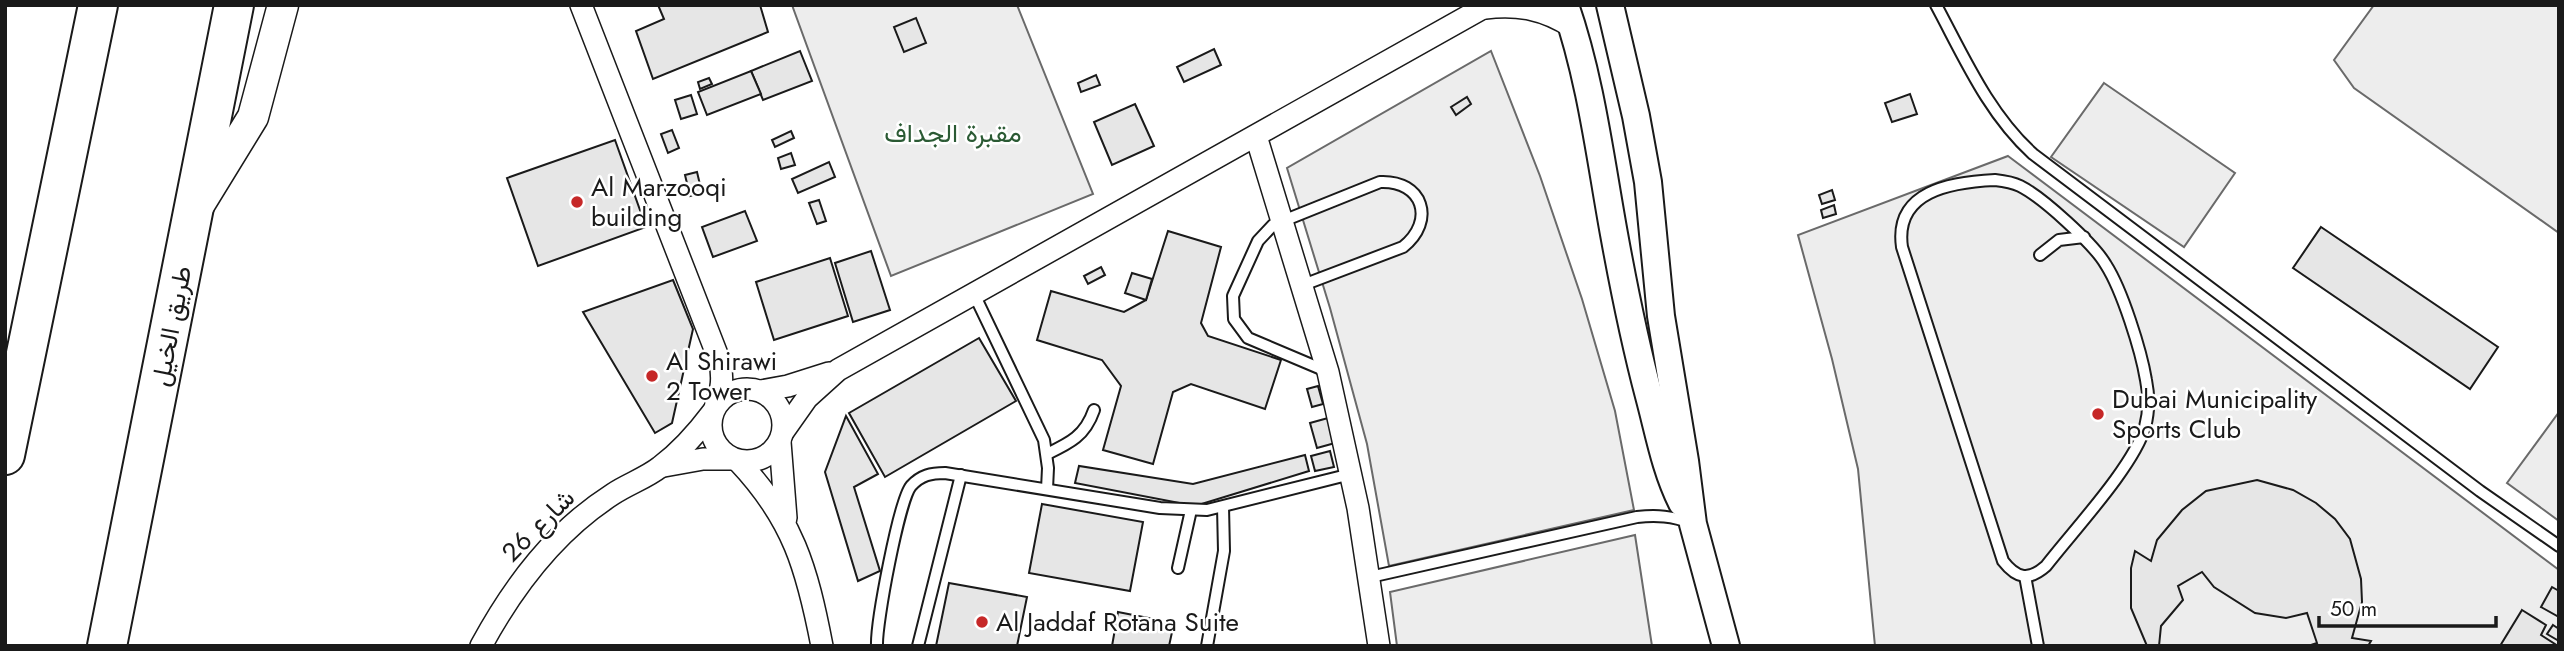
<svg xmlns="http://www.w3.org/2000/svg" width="2564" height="651" viewBox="0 0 2564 651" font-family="Jost,Vazirmatn,sans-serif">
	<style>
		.built { fill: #ededed; stroke: #6a6a6a; stroke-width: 2 }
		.building { fill: #e6e6e6; stroke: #1a1a1a; stroke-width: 2 }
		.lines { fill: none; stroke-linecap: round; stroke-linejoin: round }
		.service-casing { stroke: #1a1a1a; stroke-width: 14 }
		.minor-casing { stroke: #1a1a1a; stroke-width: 24 }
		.tertiary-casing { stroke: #1a1a1a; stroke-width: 30 }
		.secondary-casing { stroke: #1a1a1a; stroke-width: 33 }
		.motorway-casing { stroke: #1a1a1a; stroke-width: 42 }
		.service { stroke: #fff; stroke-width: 10 }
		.minor { stroke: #fff; stroke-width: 21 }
		.tertiary { stroke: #fff; stroke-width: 26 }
		.secondary { stroke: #fff; stroke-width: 30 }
		.motorway { stroke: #fff; stroke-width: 38 }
		.poi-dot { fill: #c62828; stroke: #fff; stroke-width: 2.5 }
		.labels { text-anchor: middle; stroke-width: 5; stroke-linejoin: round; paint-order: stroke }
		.park-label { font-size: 26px; fill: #2b5a34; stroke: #fff }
		.poi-label { font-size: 26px; fill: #1a1a1a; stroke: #fff; text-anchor: start }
		.street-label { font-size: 26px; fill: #1a1a1a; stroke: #fff }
	</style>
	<rect width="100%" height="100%" fill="#fff"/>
	<!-- built -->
	<g class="built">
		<path d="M792 5H1017L1093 194 891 276Z"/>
		<path d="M2374 5H2559V233L2354 88 2334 60Z"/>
		<path d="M1491 51 1540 176 1582 299 1615 411 1634 510 1389 566 1367 444 1330 308 1287 168Z"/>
		<path d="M2104 83 2235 173 2184 247 2051 157Z"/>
		<path d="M2008 156 2559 570V646H1875L1858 469 1832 359 1798 235Z"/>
		<path d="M2559 412V521L2507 483Z"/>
		<path d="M1635 535 1652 646H1397L1390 592Z"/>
	</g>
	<!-- building -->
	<g class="building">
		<path d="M658 5H760L768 32 653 79 636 31 664 19Z"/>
		<path d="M916 18 926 43 904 52 894 27Z"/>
		<path d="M1214 49 1221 65 1184 82 1177 67Z"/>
		<path d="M800 51 812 81 763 100 751 71Z"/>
		<path d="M751 71 761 94 707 115 698 92Z"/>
		<path d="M1096 75 1100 85 1081 92 1078 83Z"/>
		<path d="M709 78 712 84 700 89 698 82Z"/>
		<path d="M1910 94 1917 114 1892 122 1885 103Z"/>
		<path d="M691 95 697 114 681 119 675 100Z"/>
		<path d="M1467 97 1471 104 1456 115 1451 107Z"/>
		<path d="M1135 104 1154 146 1112 165 1094 122Z"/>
		<path d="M672 130 679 148 668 153 661 134Z"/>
		<path d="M791 131 794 138 775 147 772 140Z"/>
		<path d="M615 140 646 227 538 266 507 178Z"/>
		<path d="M791 153 795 165 781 169 778 158Z"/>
		<path d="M829 162 835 177 798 193 792 179Z"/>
		<path d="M697 172 702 193 690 196 685 175Z"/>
		<path d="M1832 190 1835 200 1822 204 1819 195Z"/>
		<path d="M819 200 826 221 817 224 809 203Z"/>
		<path d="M1834 205 1836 214 1823 218 1821 210Z"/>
		<path d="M745 211 757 241 713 257 702 227Z"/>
		<path d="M2321 227 2498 347 2470 389 2293 268Z"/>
		<path d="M1168 231 1221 247 1201 323 1208 336 1281 360 1265 409 1191 384 1173 392 1153 464 1103 450 1121 386 1102 360 1037 340 1051 291 1124 312 1146 300Z"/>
		<path d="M871 251 890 310 853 322 835 263Z"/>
		<path d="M830 258 848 316 774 340 756 282Z"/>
		<path d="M1101 267 1105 275 1088 284 1084 276Z"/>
		<path d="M1132 273 1152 279 1146 300 1125 293Z"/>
		<path d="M673 280 693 329 672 423 655 433 583 312Z"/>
		<path d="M979 338 1016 401 885 477 849 413Z"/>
		<path d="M1318 386 1323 404 1312 407 1307 389Z"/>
		<path d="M846 416 878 474 854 487 880 571 858 581 825 472Z"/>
		<path d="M1328 418 1335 443 1317 448 1310 423Z"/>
		<path d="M1330 451 1334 467 1315 471 1311 456Z"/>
		<path d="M1305 455 1309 471 1195 506 1075 483 1079 466 1193 484Z"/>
		<path d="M2257 480 2293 490 2316 503 2335 519 2350 539 2361 579 2362 602 2352 638 2371 641 2368 646H2308L2317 643 2307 613 2286 618 2255 613 2214 587 2202 572 2178 586 2183 600 2161 626 2159 646H2147L2131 608V568L2135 551 2151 561 2157 540 2182 510 2206 491Z"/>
		<path d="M1042 504 1143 522 1130 591 1029 573Z"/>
		<path d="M949 583 1027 597 1017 646H936Z"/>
		<path d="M2552 587 2559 591V617L2541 607Z"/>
		<path d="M2522 610 2546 625 2541 635 2558 646H2500Z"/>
		<path d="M1118 612 1174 623 1169 646H1112Z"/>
		<path d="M2553 625 2559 629V641L2547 634Z"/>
	</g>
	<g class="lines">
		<!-- service casing -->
		<g class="service-casing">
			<g id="service">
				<path d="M1936 5C1964 57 1988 113 2033 154L2480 491 2559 546"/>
				<path d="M1995 180C2004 181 2012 182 2020 186 2042 197 2094 244 2106 265 2122 290 2141 350 2146 380 2149 395 2149 412 2145 427 2134 466 2073 531 2046 566 2029 581 2017 579 2003 561L1902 247C1894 191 1951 182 1995 180Z"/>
				<path d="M2040 255 2059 240 2084 237"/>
				<path d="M1303 285 1403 247C1436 221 1423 180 1380 182L1273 225 1258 241 1233 296 1234 319 1248 338 1326 371"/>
				<path d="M974 294 1044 440 1048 468 1047 489"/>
				<path d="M1047 454C1070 443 1085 436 1094 410"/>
				<path d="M1178 568 1191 510"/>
				<path d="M2025 576 2038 646"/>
				<path d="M1370 577 1637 517C1657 515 1672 516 1691 523"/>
				<path d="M877 646C876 623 899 501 911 486 921 475 931 473 945 473L1160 508 1207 510 1351 474"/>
				<path d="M918 646 961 475"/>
				<path d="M1207 646 1224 551 1223 507"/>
			</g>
		</g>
		<!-- minor casing -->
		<g class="minor-casing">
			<g id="minor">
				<path d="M581 5 720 362C723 378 722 389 716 404"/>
				<path d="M1485 8C1518 4 1544 9 1572 27"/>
				<path d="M1256 136 1328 372 1358 508 1379 646"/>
				<circle cx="747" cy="425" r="36"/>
				<path d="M761 391 788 386 829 373"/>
				<path d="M783 432 807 398 838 370 1488 5"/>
				<path d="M780 442 786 518"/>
				<path d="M738 461C793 519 807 568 822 646"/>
				<path d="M664 466 703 459H733"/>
				<path d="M481 646C514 585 555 531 613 494 628 484 646 478 660 467 680 452 697 433 712 413"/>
			</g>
		</g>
		<!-- tertiary casing -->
		<g class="tertiary-casing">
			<g id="tertiary">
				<path d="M1565 5C1591 80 1600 157 1614 234 1624 289 1635 343 1649 396 1659 433 1665 469 1682 503"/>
				<path d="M1610 5 1636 116 1648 182 1661 316 1685 461 1693 524 1726 646"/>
			</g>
		</g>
		<!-- secondary casing -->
		<g class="secondary-casing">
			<path id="secondary" d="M199 205 253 117 283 5"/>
		</g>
		<!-- motorway casing -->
		<g class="motorway-casing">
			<g id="motorway">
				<path d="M5 455 98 5"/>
				<path d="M107 646 234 5"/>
			</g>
		</g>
		<!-- service -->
		<use href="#service" class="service"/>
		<!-- minor -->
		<use href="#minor" class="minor"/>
		<!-- tertiary -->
		<use href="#tertiary" class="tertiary"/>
		<!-- secondary -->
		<use href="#secondary" class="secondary"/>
		<!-- motorway -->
		<use href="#motorway" class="motorway"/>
	</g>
	<!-- markers -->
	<g class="poi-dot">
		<circle cx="577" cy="202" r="7"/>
		<circle cx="652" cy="376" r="7"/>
		<circle cx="2098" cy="414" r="7"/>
		<circle cx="982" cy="622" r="7"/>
	</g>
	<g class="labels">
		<!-- park labels -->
		<g class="park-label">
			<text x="953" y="142">مقبرة الجداف</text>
		</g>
		<!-- poi labels -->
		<g class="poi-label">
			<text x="591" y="196">Al Marzooqi<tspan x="591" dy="30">building</tspan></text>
			<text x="666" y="370">Al Shirawi<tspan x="666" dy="30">2 Tower</tspan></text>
			<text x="2112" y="408">Dubai Municipality<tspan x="2112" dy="30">Sports Club</tspan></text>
			<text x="996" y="631">Al Jaddaf Rotana Suite</text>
		</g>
		<!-- street labels -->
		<g class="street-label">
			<text transform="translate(171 326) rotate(-79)" y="9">طريق الخيل</text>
			<text transform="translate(538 525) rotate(-45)" y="9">شارع 26</text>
		</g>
	</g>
	<!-- border -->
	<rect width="2564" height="651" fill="none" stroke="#1a1a1a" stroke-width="14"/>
	<!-- scale -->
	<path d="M2319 616v10h177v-10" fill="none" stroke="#1a1a1a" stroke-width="3.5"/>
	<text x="2330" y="616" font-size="21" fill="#1a1a1a" stroke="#ffffff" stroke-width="5" paint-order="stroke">50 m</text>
</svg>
